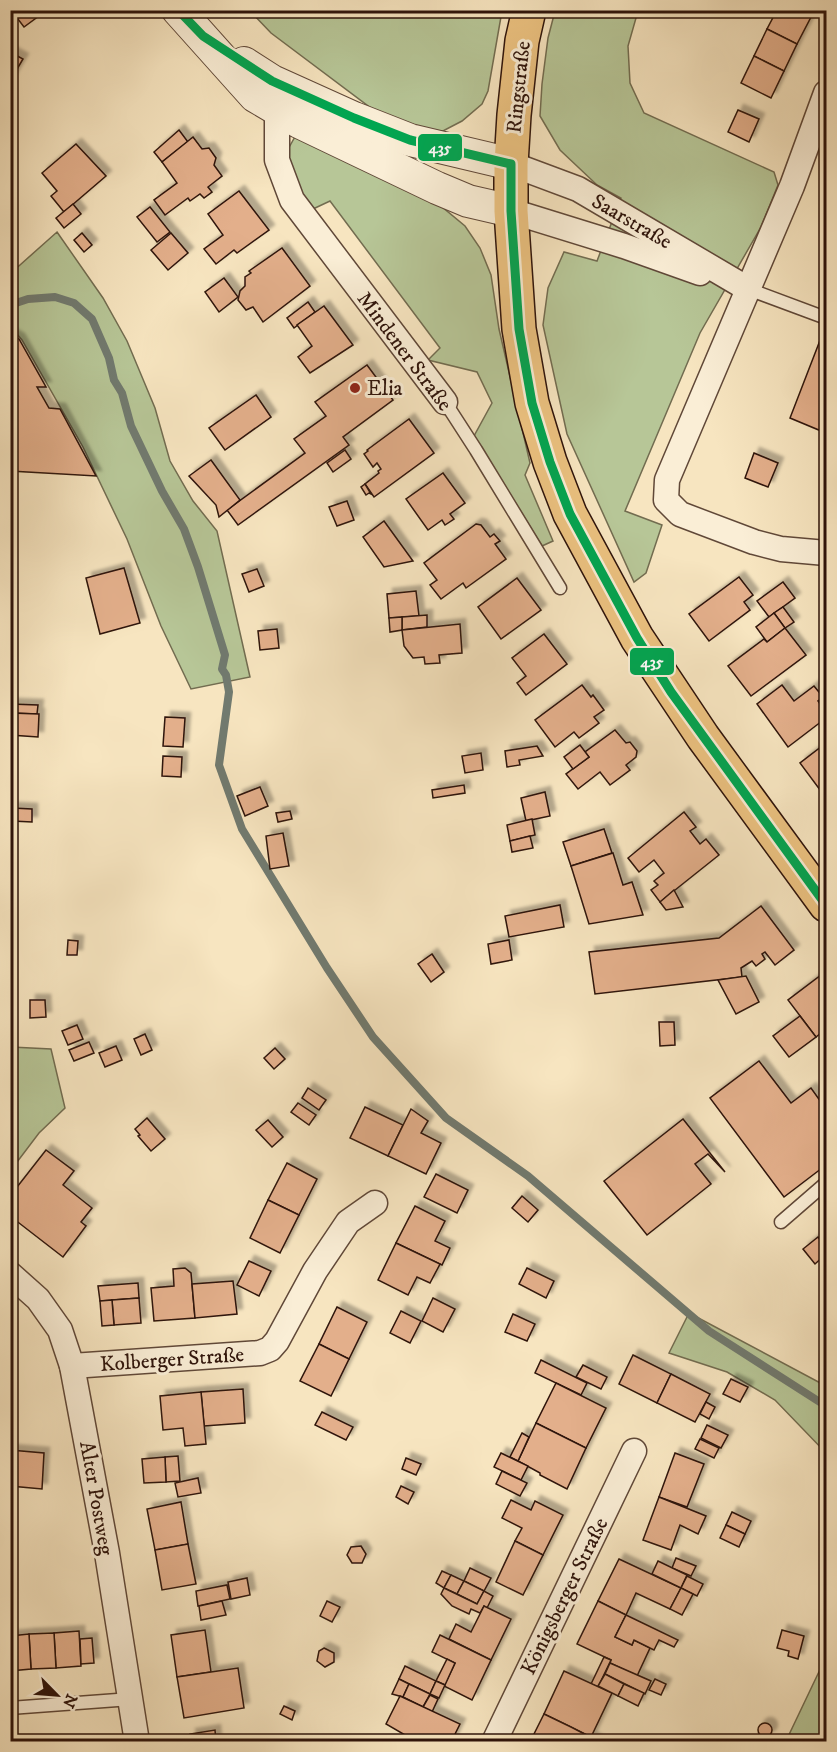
<svg xmlns="http://www.w3.org/2000/svg" width="837" height="1752" viewBox="0 0 837 1752" font-family="'IM FELL DW Pica',serif">
	<style>
		.green { fill: #b7c697; stroke: #726c50; stroke-width: 1.5 }
		.lines { fill: none; stroke-linecap: round; stroke-linejoin: round }
		.stream { stroke: #717a6f; stroke-width: 8 }
		.building { fill: #e3af8b; stroke: #2e130a; stroke-width: 1.5; filter: url(#shadow) }
		.service-casing { stroke: #604838; stroke-width: 15 }
		.minor-casing { stroke: #604838; stroke-width: 27 }
		.tertiary-casing { stroke: #604838; stroke-width: 34 }
		.primary-casing { stroke: #2e130a; stroke-width: 36 }
		.service { stroke: #faeed6; stroke-width: 12 }
		.minor { stroke: #faeed6; stroke-width: 24 }
		.tertiary { stroke: #faeed6; stroke-width: 32 }
		.primary { stroke: #ecc280; stroke-width: 33 }
		.bus-1-casing { stroke: #faeed6; stroke-width: 14 }
		.bus-1 { stroke: #00a651; stroke-width: 9 }
		.poi-dot { fill: #8f2418; stroke: #faeed6; stroke-width: 2 }
		.labels { text-anchor: middle; stroke-width: 6; stroke-linejoin: round; paint-order: stroke }
		.street-label { font-size: 21px; fill: #2e130a; stroke: #faeed6 }
		.poi-label { font-size: 21px; fill: #2e130a; stroke: #faeed6; text-anchor: start }
		.line-badge { stroke: #faeed6; stroke-width: 2 }
		.badge-label { font-size: 16px; text-anchor: middle; font-weight: bold; fill: #fff }
	</style>
	<defs>
		<filter id="shadow"><feDropShadow dx="5.5" dy="-5.5" stdDeviation="1.5" flood-color="#0004"/></filter>
	</defs>
	<rect width="100%" height="100%" fill="#f7e5c0"/>
	<filter id="stains"><feTurbulence type="fractalNoise" baseFrequency=".00333" numOctaves="4"/><feColorMatrix values="0 0 0 0 .2 0 0 0 0 .09 0 0 0 0 .02 0 0 0 .5 -.17"/></filter>
	<radialGradient id="worn" r=".72"><stop offset=".6" stop-color="#630" stop-opacity="0"/><stop offset="1" stop-color="#630" stop-opacity=".3"/></radialGradient>
	<!-- green -->
	<g class="green">
		<path d="M250 11H502L488 91 482 104 462 121 441 132H415L371 108 271 33Z"/>
		<path d="M555 11H638L628 46 630 83 644 113 774 172 778 185 761 227 700 333 625 511 662 525 646 573 634 582 567 434 543 325 548 288 564 252 597 261 621 198 597 185 560 150 540 116 542 84 548 38Z"/>
		<path d="M296 135 442 207 465 226 480 248 491 275 499 329 530 463 525 475 553 541 542 546 474 436 492 403 477 372 428 360 440 348 330 201 313 209 295 186 287 151Z"/>
		<path d="M57 232 103 298 127 341 155 408 170 461 193 501 217 531 250 677 191 689 161 626 127 539 83 447 22 340 11 327V273Z"/>
		<path d="M11 1047 51 1049 65 1108 39 1133 11 1170Z"/>
		<path d="M689 1313 826 1386V1453L775 1400 727 1372 669 1353Z"/>
		<path d="M826 1657V1741H786Z"/>
	</g>
	<g class="lines">
		<!-- stream -->
		<path class="stream" d="M10 305 28 299 55 297 74 303 92 319 109 358 114 380 122 393 131 426 162 491 184 529 198 567 225 655 222 669 226 675 229 692 219 765 242 829 327 968 373 1037 446 1118 528 1176 709 1331 826 1406"/>
	</g>
	<!-- building -->
	<g class="building">
		<path d="M11 10H47L24 27Z"/>
		<path d="M777 10H797L811 17 797 44 767 29Z"/>
		<path d="M797 10H814L811 17Z"/>
		<path d="M767 29 797 44 784 71 754 56Z"/>
		<path d="M10 52 23 59 10 81Z"/>
		<path d="M754 56 784 71 771 98 741 83Z"/>
		<path d="M738 110 759 119 749 142 728 132Z"/>
		<path d="M179 130 188 142 162 162 154 152Z"/>
		<path d="M193 137 202 149 209 148 216 158 214 165 222 176 208 187 212 192 204 198 200 194 190 201 188 198 165 215 154 200 177 183 162 162Z"/>
		<path d="M76 144 106 176 64 212 51 196 57 191 42 173Z"/>
		<path d="M239 191 269 230 237 253 234 250 216 264 204 249 223 235 208 214Z"/>
		<path d="M73 204 81 214 64 228 56 218Z"/>
		<path d="M150 207 170 232 157 242 137 217Z"/>
		<path d="M82 233 92 245 84 252 74 240Z"/>
		<path d="M171 233 188 253 168 270 151 250Z"/>
		<path d="M282 248 310 286 263 322 253 307 246 310 238 300 240 291 245 286V277L251 273 249 271Z"/>
		<path d="M224 278 238 297 219 312 205 292Z"/>
		<path d="M308 302 315 312 294 328 287 318Z"/>
		<path d="M324 306 353 345 310 373 298 357 312 346 297 325Z"/>
		<path d="M824 330H826V433L790 418Z"/>
		<path d="M10 334 19 339 46 387H37L49 408 60 409 96 476 10 471Z"/>
		<path d="M367 365 393 400 343 437 349 445 238 525 227 510 305 453 294 439 326 416 315 402Z"/>
		<path d="M256 395 271 417 225 450 209 428Z"/>
		<path d="M409 419 434 453 374 497 365 484 379 473 378 471 381 469 377 463 373 467 364 454 368 451 367 450Z"/>
		<path d="M345 450 351 459 333 472 327 463Z"/>
		<path d="M754 453 778 463 768 487 745 478Z"/>
		<path d="M211 460 240 500 219 517 216 505 189 476Z"/>
		<path d="M443 473 465 503 450 514 454 519 445 525 442 520 428 530 406 499Z"/>
		<path d="M365 484 371 494 369 493 366 495 361 487Z"/>
		<path d="M347 501 354 520 337 526 329 507Z"/>
		<path d="M384 521 413 561 384 567 363 537Z"/>
		<path d="M476 524 481 525 490 537 494 534 500 541 495 544 506 559 466 588 463 583 441 599 430 585 437 580 424 563Z"/>
		<path d="M124 568 140 623 100 634 86 578Z"/>
		<path d="M257 569 264 586 249 592 242 574Z"/>
		<path d="M739 577 753 595 744 602 750 610 709 641 689 614Z"/>
		<path d="M517 578 541 610 501 639 478 607Z"/>
		<path d="M783 582 795 598 769 617 757 601Z"/>
		<path d="M416 591 419 616 389 618 387 594Z"/>
		<path d="M783 607 794 622 785 628 774 613Z"/>
		<path d="M774 613 785 628 767 642 756 627Z"/>
		<path d="M427 615V627L402 630V617Z"/>
		<path d="M402 617V630L390 632 389 618Z"/>
		<path d="M460 624 462 653 439 655 440 663 425 664 424 657 413 658 404 646 402 630Z"/>
		<path d="M785 628 806 655 751 696 728 666 764 639 767 642Z"/>
		<path d="M277 629 279 648 260 650 258 631Z"/>
		<path d="M544 634 567 664 526 695 517 683 526 676 512 658Z"/>
		<path d="M582 685 591 697 593 695 604 710 594 717 599 723 579 738 574 732 555 747 535 720Z"/>
		<path d="M782 685 794 701 814 686 823 697 818 701 826 713V718L788 747 757 704Z"/>
		<path d="M10 704 38 705 37 714 10 713Z"/>
		<path d="M10 713 39 714 38 737 10 735Z"/>
		<path d="M165 717 185 718 183 747 163 746Z"/>
		<path d="M615 730 626 743 630 742 637 751 636 757 626 765 630 770 610 785 600 772 578 789 566 774 589 757 585 752Z"/>
		<path d="M826 743V798L800 763Z"/>
		<path d="M580 745 589 757 573 769 564 757Z"/>
		<path d="M537 746 543 756 519 760 520 765 507 767 505 751Z"/>
		<path d="M481 753 483 770 465 773 462 756Z"/>
		<path d="M163 756 182 757 181 777 162 776Z"/>
		<path d="M464 785 465 793 433 798 432 790Z"/>
		<path d="M260 787 268 806 245 816 237 796Z"/>
		<path d="M545 792 550 816 526 821 521 798Z"/>
		<path d="M12 808 32 809V822L12 821Z"/>
		<path d="M290 811 292 819 278 822 276 813Z"/>
		<path d="M684 812 696 827 690 831 700 844 706 839 719 855 660 902 651 890 658 885 654 881 664 873 654 860 639 872 628 858Z"/>
		<path d="M532 819 535 835 510 841 507 825Z"/>
		<path d="M604 829 612 853 571 866 563 842Z"/>
		<path d="M283 833 289 866 270 869 266 836Z"/>
		<path d="M530 836 533 848 512 852 510 841Z"/>
		<path d="M613 853 623 885 632 882 643 915 589 924 571 866Z"/>
		<path d="M674 890 683 907 666 910 660 902Z"/>
		<path d="M560 905 564 927 509 937 505 916Z"/>
		<path d="M761 906 794 950 775 965 765 952 762 954 765 959 756 966 752 961 741 968 742 977 595 994 589 952 719 938Z"/>
		<path d="M68 940 78 941 77 955H67Z"/>
		<path d="M509 940 512 960 491 964 488 944Z"/>
		<path d="M432 954 444 972 431 982 418 964Z"/>
		<path d="M825 972 826 975V1029L816 1037 788 1000Z"/>
		<path d="M746 976 759 1002 736 1014 718 980Z"/>
		<path d="M30 1000H45L46 1017 30 1018Z"/>
		<path d="M800 1016 816 1037 789 1057 773 1036Z"/>
		<path d="M659 1022H674L675 1045 660 1046Z"/>
		<path d="M77 1025 83 1039 68 1045 62 1031Z"/>
		<path d="M145 1034 152 1050 141 1055 134 1039Z"/>
		<path d="M89 1042 94 1053 74 1061 69 1050Z"/>
		<path d="M116 1046 122 1060 105 1067 99 1053Z"/>
		<path d="M275 1048 285 1059 274 1069 264 1058Z"/>
		<path d="M759 1061 791 1103 811 1088 826 1109V1165L784 1197 710 1098Z"/>
		<path d="M308 1088 326 1100 319 1110 302 1098Z"/>
		<path d="M298 1103 316 1115 309 1125 291 1112Z"/>
		<path d="M365 1107 403 1125 388 1156 350 1138Z"/>
		<path d="M411 1109 428 1121 421 1133 441 1143 426 1174 388 1156Z"/>
		<path d="M147 1118 165 1139 151 1151 138 1136 140 1135 135 1129Z"/>
		<path d="M683 1119 725 1172 708 1154 695 1164 711 1184 647 1235 604 1181Z"/>
		<path d="M268 1120 283 1137 272 1147 256 1130Z"/>
		<path d="M46 1150 74 1171 63 1185 92 1208 81 1222 86 1226 63 1257 10 1216V1196Z"/>
		<path d="M287 1163 317 1179 299 1215 268 1200Z"/>
		<path d="M436 1174 468 1190 457 1213 424 1197Z"/>
		<path d="M522 1196 538 1210 528 1222 512 1208Z"/>
		<path d="M268 1200 299 1215 280 1253 250 1238Z"/>
		<path d="M415 1206 445 1221 435 1241 450 1248 442 1265 396 1243Z"/>
		<path d="M818 1237 826 1247V1254L815 1264 803 1249Z"/>
		<path d="M396 1243 440 1264 430 1283 417 1277 408 1295 378 1280Z"/>
		<path d="M249 1261 271 1271 259 1296 237 1285Z"/>
		<path d="M185 1268 191 1273 195 1318 154 1321 151 1288 174 1286 173 1269Z"/>
		<path d="M527 1268 554 1281 546 1298 519 1284Z"/>
		<path d="M233 1281 237 1314 195 1318 192 1284Z"/>
		<path d="M138 1283 139 1298 100 1301 98 1286Z"/>
		<path d="M139 1298 141 1323 114 1325 112 1300Z"/>
		<path d="M433 1298 455 1309 443 1332 422 1321Z"/>
		<path d="M112 1300 114 1325 102 1326 100 1301Z"/>
		<path d="M337 1307 367 1322 349 1359 319 1344Z"/>
		<path d="M401 1311 421 1321 410 1343 390 1333Z"/>
		<path d="M513 1314 535 1324 527 1341 505 1332Z"/>
		<path d="M319 1344 349 1359 331 1396 300 1381Z"/>
		<path d="M633 1355 671 1374 657 1403 619 1384Z"/>
		<path d="M541 1360 587 1383 581 1395 535 1373Z"/>
		<path d="M583 1365 607 1377 601 1389 576 1377Z"/>
		<path d="M671 1374 710 1394 695 1422 657 1403Z"/>
		<path d="M731 1379 748 1387 740 1402 723 1394Z"/>
		<path d="M556 1383 606 1408 586 1448 536 1423Z"/>
		<path d="M243 1389 245 1423 204 1426 201 1392Z"/>
		<path d="M201 1392 206 1444 185 1446 183 1428 163 1430 160 1396Z"/>
		<path d="M706 1402 715 1407 709 1419 700 1414Z"/>
		<path d="M322 1412 353 1427 346 1440 315 1425Z"/>
		<path d="M536 1423 586 1448 567 1489 540 1475V1473L518 1461Z"/>
		<path d="M707 1425 728 1435 721 1448 701 1438Z"/>
		<path d="M522 1433 529 1437 518 1461 510 1457Z"/>
		<path d="M700 1439 719 1448 714 1458 695 1449Z"/>
		<path d="M10 1450 44 1453 42 1489 10 1486Z"/>
		<path d="M501 1453 528 1466 521 1480 494 1467Z"/>
		<path d="M675 1453 704 1464 687 1507 659 1497Z"/>
		<path d="M178 1456 180 1481 166 1482 165 1457Z"/>
		<path d="M165 1457 166 1482 144 1483 142 1459Z"/>
		<path d="M406 1458 421 1464 416 1475 402 1469Z"/>
		<path d="M502 1471 527 1483 520 1496 496 1484Z"/>
		<path d="M198 1478 201 1493 178 1497 175 1483Z"/>
		<path d="M401 1486 414 1492 408 1504 396 1497Z"/>
		<path d="M659 1497 706 1516 698 1534 680 1525 671 1550 643 1540Z"/>
		<path d="M511 1500 531 1510 535 1501 563 1515 543 1555 515 1541 522 1528 502 1518Z"/>
		<path d="M181 1502 188 1544 155 1550 147 1509Z"/>
		<path d="M732 1512 751 1521 745 1534 726 1525Z"/>
		<path d="M726 1525 745 1534 739 1547 720 1538Z"/>
		<path d="M515 1541 543 1555 523 1595 496 1582Z"/>
		<path d="M188 1544 196 1584 162 1590 155 1550Z"/>
		<path d="M361 1546 366 1554 362 1563H352L347 1555 351 1547Z"/>
		<path d="M676 1558 696 1566 691 1576 672 1568Z"/>
		<path d="M619 1559 681 1588 670 1609 636 1593 626 1615 598 1601Z"/>
		<path d="M658 1561 687 1575 681 1588 652 1574Z"/>
		<path d="M470 1568 491 1578 484 1591 464 1581Z"/>
		<path d="M442 1571 451 1575 444 1588 436 1583Z"/>
		<path d="M451 1575 464 1581 457 1594 444 1588Z"/>
		<path d="M687 1576 703 1584 697 1596 681 1588Z"/>
		<path d="M247 1578 250 1595 231 1599 228 1582Z"/>
		<path d="M464 1581 484 1591 477 1604 457 1594Z"/>
		<path d="M227 1585 230 1599 198 1606 196 1591Z"/>
		<path d="M444 1588 477 1604 484 1591 493 1596 487 1608 484 1606 480 1613 471 1609 469 1614 452 1606 441 1594Z"/>
		<path d="M681 1588 693 1594 682 1615 670 1609Z"/>
		<path d="M222 1601 226 1615 201 1620 199 1606Z"/>
		<path d="M327 1601 340 1607 332 1622 320 1616Z"/>
		<path d="M598 1601 626 1615 615 1637 632 1645 634 1640 650 1648 637 1676 610 1663 611 1660 577 1644Z"/>
		<path d="M484 1606 511 1619 491 1660 449 1639 456 1624 471 1632Z"/>
		<path d="M626 1615 678 1640 674 1647 659 1640 654 1650 634 1640 632 1645 615 1637Z"/>
		<path d="M205 1630 211 1672 177 1677 171 1635Z"/>
		<path d="M782 1630 804 1636 798 1659 788 1656 789 1651 777 1648Z"/>
		<path d="M79 1631 81 1666 56 1668 54 1633Z"/>
		<path d="M54 1633 56 1668 31 1669 29 1634Z"/>
		<path d="M29 1634 31 1669 10 1671V1636Z"/>
		<path d="M440 1635 491 1660 472 1700 444 1686 455 1663 432 1652Z"/>
		<path d="M92 1638 94 1663 81 1664 80 1639Z"/>
		<path d="M324 1648 334 1653V1662L325 1667 317 1661 319 1651Z"/>
		<path d="M604 1657 611 1660 598 1687 591 1684Z"/>
		<path d="M447 1659 455 1663 445 1685 436 1681Z"/>
		<path d="M610 1663 651 1681 645 1694 605 1674Z"/>
		<path d="M405 1666 436 1681 430 1694 399 1679Z"/>
		<path d="M238 1668 244 1708 184 1718 177 1677Z"/>
		<path d="M564 1671 612 1693 591 1737 544 1714Z"/>
		<path d="M605 1674 624 1684 618 1696 598 1686Z"/>
		<path d="M399 1679 409 1684 403 1697 392 1694Z"/>
		<path d="M655 1679 666 1684 661 1695 649 1690Z"/>
		<path d="M436 1681 445 1685 439 1698 430 1694Z"/>
		<path d="M409 1684 430 1694 423 1707 403 1697Z"/>
		<path d="M624 1684 644 1693 638 1706 618 1696Z"/>
		<path d="M430 1695 438 1699 432 1712 423 1707Z"/>
		<path d="M400 1696 460 1724 451 1742H417L386 1724Z"/>
		<path d="M284 1706 295 1711 292 1720 280 1714Z"/>
		<path d="M544 1714 571 1727 600 1742H530Z"/>
		<circle cx="765" cy="1730" r="7"/>
		<path d="M215 1730 216 1742H192L190 1734Z"/>
	</g>
	<g class="lines">
		<!-- service casing -->
		<g class="service-casing">
			<g id="service">
				<path d="M748 289 826 318"/>
				<path d="M445 402 476 450 560 588"/>
				<path d="M781 1222 826 1183"/>
				<path d="M10 1708 131 1699"/>
			</g>
		</g>
		<!-- minor casing -->
		<g class="minor-casing">
			<g id="minor">
				<path d="M826 93 792 186 667 480 666 500 680 514 754 542 781 549 826 553"/>
				<path d="M277 109V160L292 200 445 402"/>
				<path d="M511 164 578 189 748 289"/>
				<path d="M511 211 624 246 700 273"/>
				<path d="M10 1274 38 1299 60 1330 72 1366 107 1553 137 1742"/>
				<path d="M72 1366 260 1353 270 1349 277 1341 315 1271 348 1222 375 1203"/>
				<path d="M494 1742 634 1451"/>
			</g>
		</g>
		<!-- tertiary casing -->
		<g class="tertiary-casing">
			<g id="tertiary">
				<path d="M178 10 255 96 299 122 437 188 468 201 511 211"/>
				<path d="M244 63 272 81 354 118 410 140 511 164"/>
			</g>
		</g>
		<!-- primary casing -->
		<g class="primary-casing">
			<path id="primary" d="M529 10 522 41 514 115 511 164V211L519 329 532 403 550 462 570 514 637 638 703 737 826 905"/>
		</g>
		<!-- service -->
		<use href="#service" class="service"/>
		<!-- minor -->
		<use href="#minor" class="minor"/>
		<!-- tertiary -->
		<use href="#tertiary" class="tertiary"/>
		<!-- primary -->
		<use href="#primary" class="primary"/>
		<!-- bus-1 casing -->
		<g class="bus-1-casing">
			<path id="bus-1" d="M178 10 203 36 272 81 354 118 410 140 511 164V211L519 329 532 403 550 462 570 514 637 638 671 692 826 905"/>
		</g>
		<!-- bus-1 -->
		<use href="#bus-1" class="bus-1"/>
	</g>
	<!-- markers -->
	<circle class="poi-dot" cx="355" cy="388" r="6"/>
	<g class="labels">
		<!-- street labels -->
		<g class="street-label">
			<text transform="translate(518 87) rotate(-84)" y="7">Ringstraße</text>
			<text transform="translate(632 221) rotate(30)" y="7">Saarstraße</text>
			<text transform="translate(405 351) rotate(53)" y="7">Mindener Straße</text>
			<text transform="translate(172 1359) rotate(-4)" y="7">Kolberger Straße</text>
			<text transform="translate(97 1498) rotate(80)" y="7">Alter Postweg</text>
			<text transform="translate(564 1596) rotate(-64)" y="7">Königsberger Straße</text>
		</g>
		<!-- poi labels -->
		<g class="poi-label">
			<text x="367" y="395">Elia</text>
		</g>
	</g>
	<g class="line-badge">
		<rect x="417" y="133" width="46" height="29" rx="6" fill="#00a651"/>
		<rect x="629" y="647" width="46" height="29" rx="6" fill="#00a651"/>
	</g>
	<g class="badge-label">
		<text x="440" y="153">435</text>
		<text x="652" y="667">435</text>
	</g>
	<!-- margin -->
	<rect width="837" height="1752" fill="none" stroke="#f7e5c0" stroke-width="36"/>
	<rect x="12" y="12" width="813" height="1728" fill="none" stroke="#2e130a" stroke-width="3"/>
	<rect x="18" y="18" width="801" height="1716" fill="none" stroke="#2e130a" stroke-width="1.5"/>
	<!-- north arrow -->
	<g transform="translate(57 1695) rotate(115)" stroke="#faeed6" stroke-width="4.5" paint-order="stroke">
	<path d="M0-4.5L10 22L0 15L-10 22Z" fill="#2e130a"/>
	<text y="-9" font-size="16" font-weight="bold" text-anchor="middle" fill="#2e130a">N</text>
	</g>
	<rect width="100%" height="100%" filter="url(#stains)"/>
	<rect width="100%" height="100%" fill="url(#worn)"/>
</svg>
